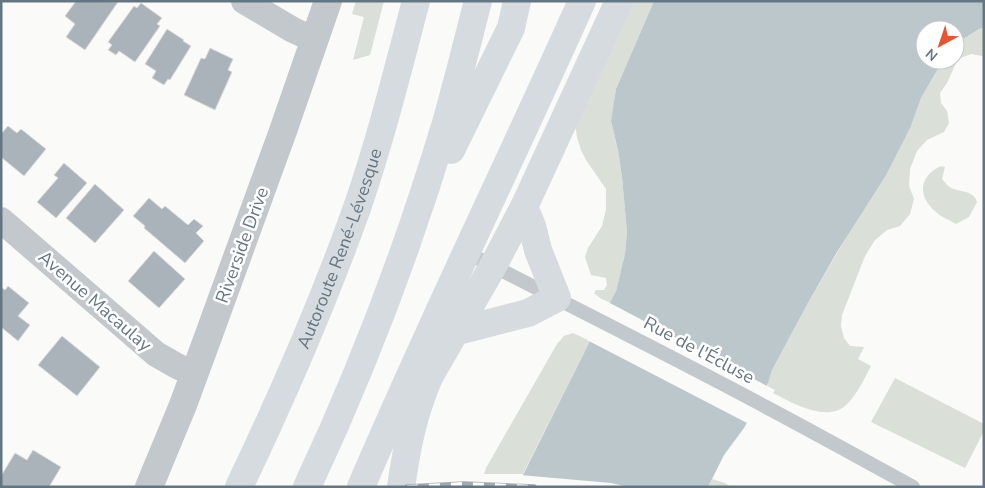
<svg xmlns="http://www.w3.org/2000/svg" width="985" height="488" viewBox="0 0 985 488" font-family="'Nunito Sans',sans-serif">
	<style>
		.green { fill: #dadfd7 }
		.water { fill: #bbc7cb }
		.pier { fill: #fafaf8 }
		.building { fill: #aab3b9; stroke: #dcdcda }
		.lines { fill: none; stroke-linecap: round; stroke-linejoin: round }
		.service { stroke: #c3c8cc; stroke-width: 14 }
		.minor { stroke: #c3c8cc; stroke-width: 26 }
		.tertiary { stroke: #c3c8cc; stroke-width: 28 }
		.motorway { stroke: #d6dbdf; stroke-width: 28 }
		.rail-casing { stroke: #a2aab0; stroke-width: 5.5 }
		.rail { stroke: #fff; stroke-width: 4; stroke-dasharray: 11; stroke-linecap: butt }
		.labels { text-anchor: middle; stroke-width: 5; stroke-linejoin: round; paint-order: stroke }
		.street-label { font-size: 18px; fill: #657683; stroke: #fff }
	</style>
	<rect width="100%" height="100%" fill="#fafaf8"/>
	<!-- green -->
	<g class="green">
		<path d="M356 1H384L370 55 353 60 364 17 352 14Z"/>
		<path d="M632 1H654L616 89 613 107 611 121 618 150 622 177 627 232 625 254 616 291 610 303 600 298 594 293 596 290H604L607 285 606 278 591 275 585 257 588 248 602 226 606 209V189L586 160 581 150 577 137 575 124Z"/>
		<path d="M981 28H984V55L982 56 971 54 958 59 947 83 940 93 941 103 947 111 949 123 944 132 927 140 917 151 910 169 909 186 914 199 910 214 900 226 887 230 875 240 865 256 842 315 841 326 844 338 850 346 864 347 858 359 871 366C864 379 857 395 846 405 828 423 792 403 773 393L775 390 767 386 772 370 809 301 911 126 921 98 943 60H955V46L961 40Z"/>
		<path d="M941 166 945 167 942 179C944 181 946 184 948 186 958 193 973 189 977 202L969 217 956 224C950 220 941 217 936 212 917 196 919 176 941 166Z"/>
		<path d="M573 333 590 341 523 474H484L486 468 557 344 564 336Z"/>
		<path d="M895 378 984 424V431L965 468 871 422Z"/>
		<path d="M712 479 725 483 731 487H708Z"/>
	</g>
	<!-- water -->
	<path class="water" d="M654 1H984V28H981L961 40 955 46V30H925V60H943L921 98 911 126 886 175 837 252 809 301 772 370 768 383 744 428 724 455 708 487H517L590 341 616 291 625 254 627 232 622 177 618 150 611 121 613 107 616 89Z"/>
	<!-- pier -->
	<g class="pier">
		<path d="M608 302 769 387 749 424 587 340Z"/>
		<path d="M520 475 611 483 629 487H515Z"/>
	</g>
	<!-- building -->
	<g class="building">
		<path d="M76 1 118 2 85 50 66 37 75 24 65 16Z"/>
		<path d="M141 3 162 18 157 24 160 26 135 62 119 51 116 55 108 50 112 45 108 42 134 6 137 8Z"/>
		<path d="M167 29 184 40 183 41 191 46 170 80 168 79 164 85 152 78 156 71 145 64Z"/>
		<path d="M210 48 233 59 228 70 232 72 215 110 184 95 201 58 205 59Z"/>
		<path d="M8 126 17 133 21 129 46 149 24 176 1 157V134Z"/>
		<path d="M64 163 87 183 56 218 37 202 58 178 54 175Z"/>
		<path d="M95 184 124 210 95 243 66 218Z"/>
		<path d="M149 198 162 209 165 206 188 225 194 219 203 226 196 233 204 241 185 263 144 228 145 226 133 216Z"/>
		<path d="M154 251 185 279 159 308 128 281Z"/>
		<path d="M8 286 29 303 18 316 30 325 18 341 1 327V287L5 290Z"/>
		<path d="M62 336 100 367 77 396 38 365Z"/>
		<path d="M33 450 61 467 49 487H1V476L15 453 27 460Z"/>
	</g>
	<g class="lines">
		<!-- service -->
		<path class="service" d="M466 252C566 304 667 354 766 407 815 433 864 460 913 487"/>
		<!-- minor -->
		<g class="minor">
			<path d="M244 1 293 30 315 40"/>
			<path d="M1 220 156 354 177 366 194 374"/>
		</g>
		<!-- tertiary -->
		<path class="tertiary" d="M149 487 183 405 208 337 283 131 328 1"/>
		<!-- motorway -->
		<g class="motorway">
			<path d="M451 150 511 28 517 1"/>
			<path d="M454 332 528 313 557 298 538 250 532 226 524 207"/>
			<path id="s1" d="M239 487C283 395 324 301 358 205 381 138 398 69 416 1"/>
			<path d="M307 487C362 370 408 249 445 126 457 85 467 43 478 1"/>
			<path d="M361 487C431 323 509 164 582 1"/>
			<path d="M401 487C407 446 413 415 429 377L493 266 524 207 619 1"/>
		</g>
		<!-- rail casing -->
		<g class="rail-casing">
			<path id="rail" d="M407 487 464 484 534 487"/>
		</g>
		<!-- rail -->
		<use href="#rail" class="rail"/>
	</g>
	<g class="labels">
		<!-- street labels -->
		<g class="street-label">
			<text transform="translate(242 245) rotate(-70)" y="6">Riverside Drive</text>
			<text dy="6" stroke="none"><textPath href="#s1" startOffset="259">Autoroute René-Lévesque</textPath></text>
			<text transform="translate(95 301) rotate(41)" y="6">Avenue Macaulay</text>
			<text transform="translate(699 350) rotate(28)" y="6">Rue de l'Écluse</text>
		</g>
	</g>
	<!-- border -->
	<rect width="985" height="488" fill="none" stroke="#657683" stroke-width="5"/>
	<!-- north arrow -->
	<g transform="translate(940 45) rotate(220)"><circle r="24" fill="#ffffff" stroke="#c1c8cd"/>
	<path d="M0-4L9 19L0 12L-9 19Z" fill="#e4572e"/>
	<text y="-8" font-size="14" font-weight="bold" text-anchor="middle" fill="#657683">N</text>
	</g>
</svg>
